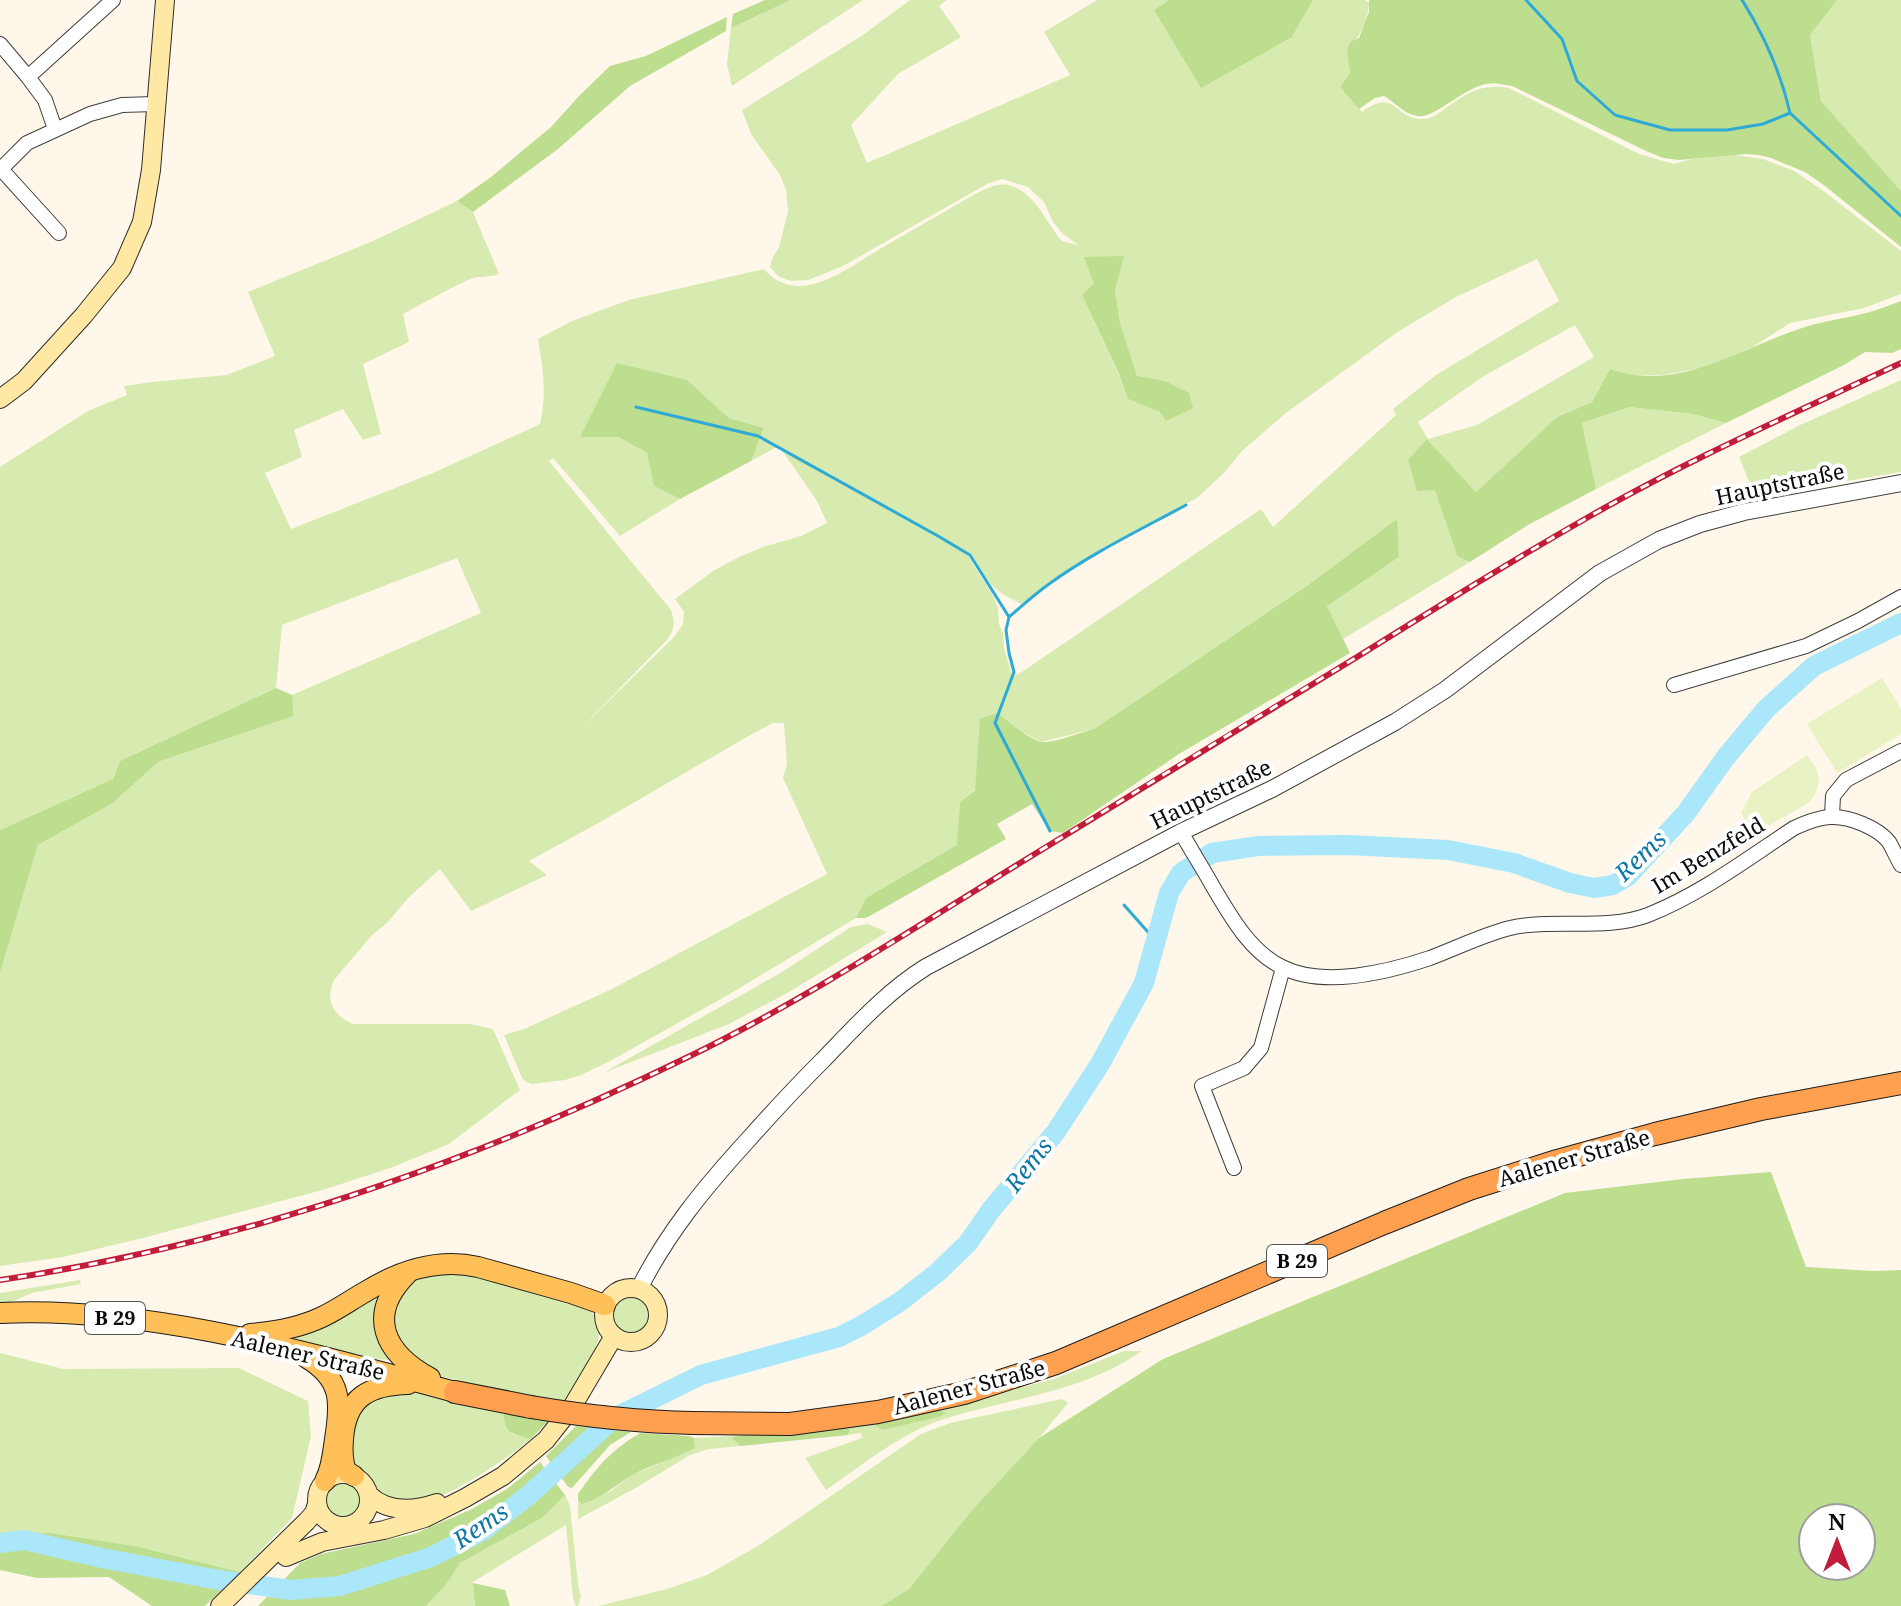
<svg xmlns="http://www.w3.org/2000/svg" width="1901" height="1606" viewBox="0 0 1901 1606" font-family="'Noto Serif',serif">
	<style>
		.green { fill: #d7ebb1; fill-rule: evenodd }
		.forest { fill: #bddd8f; fill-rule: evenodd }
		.pitch { fill: #e8f2c3 }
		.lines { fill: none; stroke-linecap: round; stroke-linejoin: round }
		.stream { stroke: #2daad5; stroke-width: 3 }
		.river { stroke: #aae7fa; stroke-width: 20 }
		.minor-casing { stroke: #3e3e3e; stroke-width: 16 }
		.tertiary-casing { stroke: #3e3e3e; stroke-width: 18 }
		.secondary-casing { stroke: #2d2d2d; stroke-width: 20 }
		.primary-casing { stroke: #1c1c1c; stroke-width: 22 }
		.trunk-casing { stroke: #1c1c1c; stroke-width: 24 }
		.minor { stroke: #fff; stroke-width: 14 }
		.tertiary { stroke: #fff; stroke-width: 16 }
		.secondary { stroke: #ffe8a4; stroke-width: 18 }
		.primary { stroke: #ffbf59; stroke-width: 20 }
		.trunk { stroke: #fea050; stroke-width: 22 }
		.rail-casing { stroke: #c21c3b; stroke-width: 6 }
		.rail { stroke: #fff; stroke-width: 3; stroke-dasharray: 9; stroke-linecap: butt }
		.trunk-bridge-casing { stroke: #1c1c1c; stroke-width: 24; stroke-linecap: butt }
		.trunk-bridge { stroke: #fea050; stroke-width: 22 }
		.labels { text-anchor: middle; stroke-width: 8; stroke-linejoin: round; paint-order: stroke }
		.shield { fill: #fff; stroke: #545454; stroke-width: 2 }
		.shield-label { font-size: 20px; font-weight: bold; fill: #0b0b0b }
		.street-label { font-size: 22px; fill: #0b0b0b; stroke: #fff }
		.water-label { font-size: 24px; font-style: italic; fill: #0e77a3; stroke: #fff }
	</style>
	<rect width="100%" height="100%" fill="#fff7e9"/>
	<!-- green -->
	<g class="green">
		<path d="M791 0H863L732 86 727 64 731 28Z"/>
		<path d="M910 0H947L939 6 961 37 898 74 851 125 867 163 1070 75 1044 32 1097 0H1169L1154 10 1292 37 1313 0H1365L1369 3C1368 22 1359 38 1347 51L1350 73 1340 87 1362 112C1396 86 1394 120 1423 119 1433 119 1438 113 1446 108 1467 93 1481 83 1509 88L1639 154 1674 164 1692 159 1733 155 1763 159 1794 171 1821 189 1901 251V294L1864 308 1790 323 1753 347 1708 367 1663 375 1630 376 1610 369 1592 402 1557 417 1476 492 1428 440 1417 491 1435 489 1457 556 1470 562 1343 639 1327 606 1399 557 1396 520 1308 585 1094 729 1041 742 1024 733 974 790 960 802 958 845 866 898 856 918 728 995 610 1061 581 1075 565 1080 532 1084 526 1082 522 1078 504 1035 524 1029 612 989 827 874 783 778 787 764 784 723H773L747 737 602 821 529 861 547 875 471 911 440 869 408 898 387 923 372 935 334 980C325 1002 333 1015 353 1024H470L493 1029 520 1090 449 1144 393 1167 326 1189 143 1238 63 1257 0 1266V973L38 845 113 803 158 762 292 716V695L481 613 457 558 282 625 276 688 120 761 113 779 0 830V467L88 411 127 395 124 386 152 382 227 375 275 356 248 292 373 241 457 201 473 212 499 274C489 278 479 275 468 280 446 290 424 303 403 314L409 342 363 364 381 434 363 440 343 409 294 430 302 457 265 473 291 529 433 473 540 424C547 395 543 368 538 339L572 321 629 300 764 269C773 280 785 286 801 286 829 284 855 264 878 250 906 234 935 217 963 201 976 194 993 182 1008 185 1035 191 1046 223 1062 241L1078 245 1062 233 1053 222 1044 202 1028 187 1002 179 987 184 843 266 808 280 791 281 778 276 770 267 772 259 779 247 788 211 786 190 780 175 751 134 742 110 863 35ZM1537 259 1559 301 1436 375 1393 409 1396 415 1273 527 1261 509 1019 674 1012 675 1004 648 1003 633 999 624 998 607 993 596 967 554 971 553C988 582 991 590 1022 604L1050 581 1103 548 1197 498 1225 472 1242 451 1286 413 1399 331 1456 297ZM1094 283 1115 290 1120 323 1137 377 1165 381 1161 412 1128 399 1119 375 1082 295ZM1575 325 1594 357 1477 425 1428 439 1418 422 1484 376ZM687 380 729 418 764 428 751 461 779 446 817 501 827 523 801 536 763 547 739 557 713 571 675 599 684 612 683 624 674 637 578 731 668 639C675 628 675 622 671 610L549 461 553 458 620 536 680 499 654 486 647 453 618 437H580Z"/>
		<path d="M1837 0H1901V191L1821 101 1810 35Z"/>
		<path d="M1901 380V472L1755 496 1739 457 1800 425Z"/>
		<path d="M1629 407 1693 414 1726 423 1596 489 1582 423Z"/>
		<path d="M868 924 887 932 789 992 729 1024 603 1073 782 972 851 927Z"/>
		<path d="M464 1271 565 1299 592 1312 597 1320 600 1329 598 1341 594 1351 563 1404 526 1399 437 1375 397 1347 391 1318 394 1304 412 1281 427 1274Z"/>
		<path d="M80 1280 81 1284 32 1293 9 1303H0V1293Z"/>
		<path d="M380 1288 385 1298 399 1361 367 1358 279 1335Z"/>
		<circle cx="631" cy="1315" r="20"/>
		<path d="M1124 1351H1142C1082 1393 1009 1398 941 1420 900 1434 861 1466 826 1490L805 1458 862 1438 861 1433 848 1435 850 1430 840 1425 876 1421 883 1430 939 1417 945 1413 938 1409 1054 1379Z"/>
		<path d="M0 1353 63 1369 239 1368 308 1401 311 1436 292 1518 240 1572 135 1546 51 1533H0Z"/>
		<path d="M406 1389 504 1412 512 1434 531 1439C507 1458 448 1500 417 1503 406 1504 392 1499 381 1496L367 1477 352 1465V1415L363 1402Z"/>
		<path d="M1062 1399 1068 1403 1039 1438 972 1510 909 1589 881 1606H598L667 1589 707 1575 761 1544 921 1434 950 1423Z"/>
		<path d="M736 1436 733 1440 741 1446 709 1449 690 1455 634 1489 580 1518 578 1522V1500L582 1503 611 1491 632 1475 695 1448 694 1438Z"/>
		<circle cx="343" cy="1500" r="20"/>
		<path d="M565 1495 570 1506 578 1584 581 1597 578 1606H576L573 1598 566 1525 473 1582 475 1606H426L446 1585 460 1563 542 1518Z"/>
	</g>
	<!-- forest -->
	<g class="forest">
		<path d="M765 0H791L731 28 733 14Z"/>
		<path d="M1169 0H1313L1292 37 1201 88 1154 10Z"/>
		<path d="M1369 0H1837L1810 35 1821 101 1901 191V247L1825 186 1805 172 1771 158 1759 155 1747 154 1679 160 1663 158 1646 151 1512 86C1503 85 1495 82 1486 84 1463 88 1435 119 1417 116 1404 114 1395 102 1384 96L1375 98 1359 109 1340 87 1350 73 1347 51 1350 42 1359 38 1369 12Z"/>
		<path d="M727 17 726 31 630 86 558 149 473 212 457 201 491 177 551 127 580 95 610 66 646 56Z"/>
		<path d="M1124 256 1115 290 1120 323 1137 376 1165 381 1189 393 1193 408 1166 421 1160 412 1128 399 1119 374 1082 295 1094 283 1084 257Z"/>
		<path d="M1901 301V349L1892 353 1865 352 1842 366 1726 423 1693 414 1629 407 1582 423 1596 489 1528 525 1470 562 1457 556 1435 490 1417 491 1408 460 1427 439 1476 492 1557 417 1592 402 1610 369C1677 393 1737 350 1799 329 1821 321 1844 319 1866 313 1878 310 1889 305 1901 301Z"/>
		<path d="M617 363 687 380 729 418 764 428 751 461 680 499 654 486 647 453 618 437H580Z"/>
		<path d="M1397 519 1399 557 1327 606 1350 653 1179 754 1063 833 1050 831 1032 804 997 824 1006 839 866 918H856L866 898 957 845 960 802 975 790 980 719 997 713C1008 721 1029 740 1042 742 1054 743 1082 732 1094 729L1308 585Z"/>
		<path d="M276 688 292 695 293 716 158 762 113 803 38 845 0 973V830L113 779 120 761Z"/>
		<path d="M1771 1172 1806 1267 1873 1271 1901 1270V1606H881L909 1589 972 1510 1039 1438 1163 1359 1565 1193 1683 1179ZM1813 1518H1861V1566H1813Z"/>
		<path d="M938 1409 946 1413 939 1417 883 1430 875 1425 876 1421Z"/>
		<path d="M504 1412 548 1421 531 1439C512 1434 504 1434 504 1412Z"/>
		<path d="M840 1425 850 1430 848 1435 741 1446 732 1439 736 1436Z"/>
		<path d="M576 1426 631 1432 610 1445 572 1488 568 1487 546 1456Z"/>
		<path d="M640 1433 689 1436 694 1438 695 1448C675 1459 651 1464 631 1476 614 1486 602 1498 582 1504L578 1500V1494C597 1467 611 1450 640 1433Z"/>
		<path d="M540 1462 565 1495 542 1518 460 1563 446 1585 426 1606H258L300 1563 321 1554 414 1534 470 1510 507 1489Z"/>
		<path d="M0 1533H51L135 1546 240 1572 205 1606H152L109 1577 37 1578 0 1570Z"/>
		<path d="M473 1583 505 1590 510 1606H475Z"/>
	</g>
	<!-- pitch -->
	<g class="pitch">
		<path d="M1882 678 1901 709V734L1837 773 1807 724Z"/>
		<path d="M1807 755 1816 768 1819 780 1816 792 1810 802 1754 834 1741 813 1752 792Z"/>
	</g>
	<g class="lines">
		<!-- stream -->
		<g class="stream">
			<path d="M1526 0 1562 39 1577 81 1615 115 1670 130H1727L1763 124 1790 113 1901 216"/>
			<path d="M1742 0C1764 35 1781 73 1790 113"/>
			<path d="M636 407 758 436 938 536 970 555 1009 617 1006 630 1009 653 1014 672 995 723 1050 831"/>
			<path d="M1010 616C1023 605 1035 594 1049 584 1092 553 1140 530 1186 505"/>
			<path d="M1899 625 1901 626"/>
			<path d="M1124 905 1155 940"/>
		</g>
		<!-- river -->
		<path class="river" d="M0 1543 24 1540 102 1558 213 1579 291 1590 340 1586 431 1557 484 1530 530 1494 614 1418 701 1375 839 1337 861 1326 901 1301 938 1272 968 1243 991 1210 1055 1133 1100 1064 1144 983 1169 893 1181 873 1212 853 1258 846 1348 845 1448 850 1514 863 1570 883 1594 888 1613 885 1628 876 1686 813 1726 757 1766 709 1814 666 1901 623"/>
		<!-- minor casing -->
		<g class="minor-casing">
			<g id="minor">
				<path d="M0 44 28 77 45 100 55 129"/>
				<path d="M28 77 113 0"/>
				<path d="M1 169 59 233"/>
				<path d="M0 170 27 143 90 114 122 105 155 104"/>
				<path d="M1674 685 1806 646 1858 621 1901 597"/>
				<path d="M1832 816 1833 796 1846 780 1901 751"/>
				<path d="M1181 832C1191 850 1202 867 1212 885 1230 915 1249 951 1282 967 1323 988 1388 972 1430 958 1457 948 1482 935 1510 928 1553 918 1606 931 1648 915 1701 894 1747 859 1794 828 1805 823 1819 817 1831 817 1849 816 1878 828 1889 842 1893 849 1897 858 1901 865"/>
				<path d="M1234 1168 1202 1086 1244 1068 1261 1048 1283 968"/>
			</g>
		</g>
		<!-- tertiary casing -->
		<g class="tertiary-casing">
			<path id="tertiary" d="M639 1289C667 1233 705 1187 747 1141 771 1114 796 1087 822 1061 855 1027 886 992 926 967L1181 832 1272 789 1395 722 1445 690 1600 573 1659 540 1700 524 1744 512 1901 483"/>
		</g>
		<!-- secondary casing -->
		<g class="secondary-casing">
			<g id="secondary">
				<path d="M0 399 24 381 84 315 122 268 142 222 151 170 165 0"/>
				<circle cx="631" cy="1315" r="27"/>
				<circle cx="343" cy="1500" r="26"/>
				<path d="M369 1495C388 1513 413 1511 437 1503"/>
				<path d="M286 1557 322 1542 384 1530 425 1518 465 1498 503 1476 546 1440 572 1407 614 1336"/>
				<path d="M220 1606 307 1521 314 1513 317 1504"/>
			</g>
		</g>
		<!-- primary casing -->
		<g class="primary-casing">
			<g id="primary">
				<path d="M407 1274C366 1315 384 1353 430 1378"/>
				<path d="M0 1313C151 1306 310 1353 455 1392"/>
				<path d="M250 1334C275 1332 299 1328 322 1317 337 1310 351 1300 365 1292 399 1271 438 1258 478 1267L571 1293 605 1305"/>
				<path d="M307 1358C342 1379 341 1402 335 1439 333 1453 332 1468 325 1481"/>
				<path d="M354 1476 346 1471C342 1460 342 1450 343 1439 346 1397 369 1385 408 1384"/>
			</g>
		</g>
		<!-- trunk casing -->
		<g class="trunk-casing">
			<g id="trunk">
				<path d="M455 1392 531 1407"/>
				<path d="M693 1423 790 1424 878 1412 964 1393 1056 1363 1384 1223 1469 1189 1557 1161 1655 1134 1761 1109 1901 1083"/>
			</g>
		</g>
		<!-- minor -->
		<use href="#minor" class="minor"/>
		<!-- tertiary -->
		<use href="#tertiary" class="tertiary"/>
		<!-- secondary -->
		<use href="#secondary" class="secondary"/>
		<!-- primary -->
		<use href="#primary" class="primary"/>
		<!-- trunk -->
		<use href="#trunk" class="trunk"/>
		<!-- rail casing -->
		<g class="rail-casing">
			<path id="rail" d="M0 1280C239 1245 471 1163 688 1057 803 1001 911 930 1020 863 1132 794 1244 725 1357 657 1432 610 1508 563 1585 519 1687 460 1795 413 1901 363"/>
		</g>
		<!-- rail -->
		<use href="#rail" class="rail"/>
		<!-- trunk-bridge casing -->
		<g class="trunk-bridge-casing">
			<path id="trunk-bridge" d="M531 1407C585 1416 638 1422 693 1423"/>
		</g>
		<!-- trunk-bridge -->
		<use href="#trunk-bridge" class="trunk-bridge"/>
	</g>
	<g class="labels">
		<!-- shield labels -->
		<g class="shield">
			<rect x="1267" y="1245" width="60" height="32" rx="6"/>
			<rect x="85" y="1302" width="60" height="32" rx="6"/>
		</g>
		<g class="shield-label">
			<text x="1297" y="1268">B 29</text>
			<text x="115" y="1325">B 29</text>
		</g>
		<!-- street labels -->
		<g class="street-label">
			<text transform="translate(1780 484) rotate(-12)" y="8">Hauptstraße</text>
			<text transform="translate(1211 794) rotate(-26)" y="8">Hauptstraße</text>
			<text transform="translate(1708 855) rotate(-31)" y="8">Im Benzfeld</text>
			<text transform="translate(1574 1158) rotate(-16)" y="8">Aalener Straße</text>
			<text transform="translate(308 1355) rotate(13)" y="8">Aalener Straße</text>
			<text transform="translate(969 1387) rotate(-15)" y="8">Aalener Straße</text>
		</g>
		<!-- water labels -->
		<g class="water-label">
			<text transform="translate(1641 856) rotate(-44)" y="8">Rems</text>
			<text transform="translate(1029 1165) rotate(-52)" y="8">Rems</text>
			<text transform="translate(481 1526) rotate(-34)" y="8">Rems</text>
		</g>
	</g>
	<!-- north arrow -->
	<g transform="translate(1837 1542)"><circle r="38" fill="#ffffff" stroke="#9d9d9d" stroke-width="2"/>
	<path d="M0-6L14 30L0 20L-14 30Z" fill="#c21c3b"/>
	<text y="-12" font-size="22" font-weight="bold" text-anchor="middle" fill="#0b0b0b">N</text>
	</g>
</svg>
